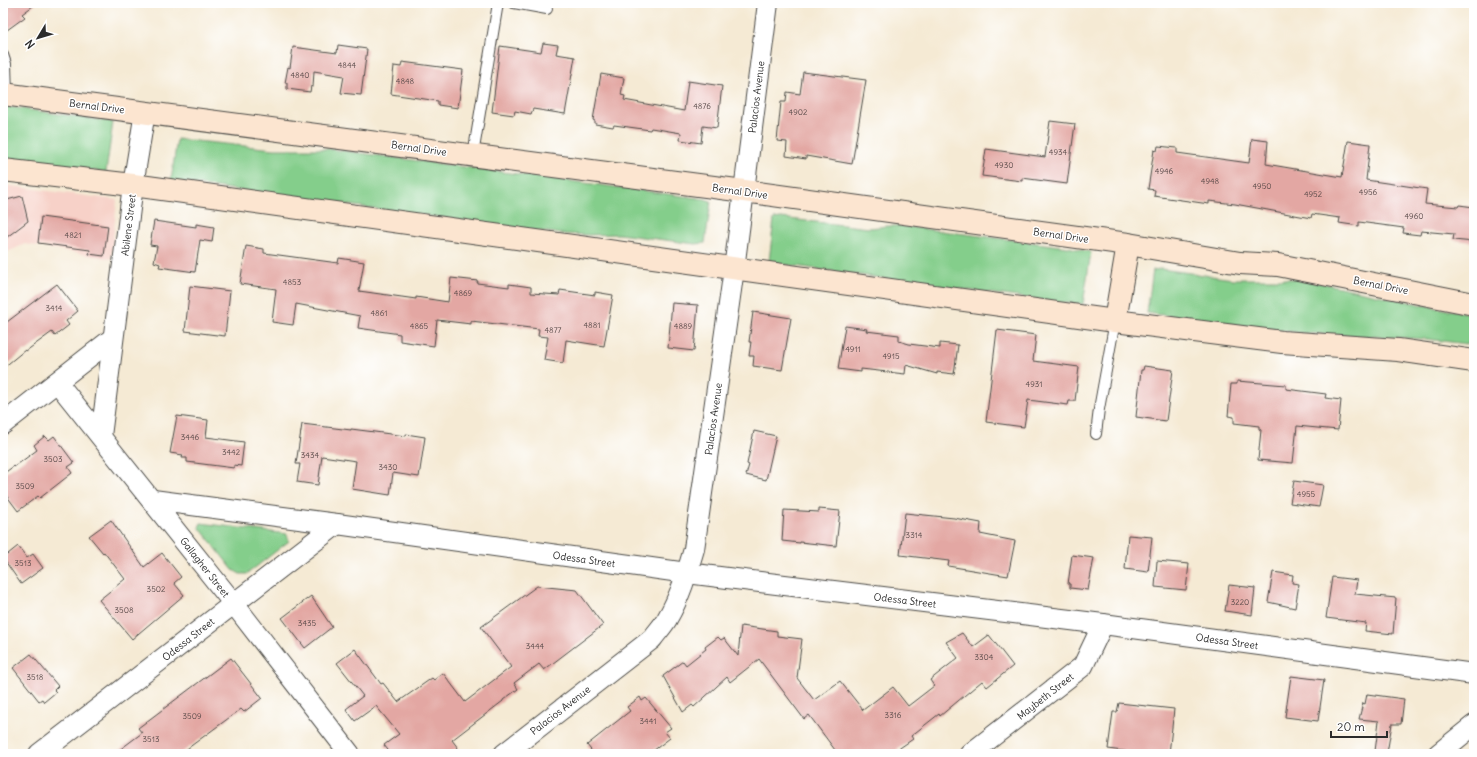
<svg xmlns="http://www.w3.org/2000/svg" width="1477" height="757" viewBox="0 0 1477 757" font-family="Delius,sans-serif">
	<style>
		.built { fill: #f7d1c8 }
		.green { fill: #84ce8b; stroke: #587c5b }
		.building { fill: #e3a7a3 }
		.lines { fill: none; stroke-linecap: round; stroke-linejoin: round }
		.lane-casing { stroke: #494844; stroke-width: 12 }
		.street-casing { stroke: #494844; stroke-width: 22 }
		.secondary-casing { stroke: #494844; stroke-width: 24 }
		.lane { stroke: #fff; stroke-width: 10 }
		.street { stroke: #fff; stroke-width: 20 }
		.secondary { stroke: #fce5d0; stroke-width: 22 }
		.labels { text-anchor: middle; stroke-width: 3; stroke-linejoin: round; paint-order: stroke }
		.number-label { font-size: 8px; fill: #594a49 }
		.street-label { font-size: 10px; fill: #2b2b2b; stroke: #fff }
	</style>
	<rect width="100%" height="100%" fill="#fff"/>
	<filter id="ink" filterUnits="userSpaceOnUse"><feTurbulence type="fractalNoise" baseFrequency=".025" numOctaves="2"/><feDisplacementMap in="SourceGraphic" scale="8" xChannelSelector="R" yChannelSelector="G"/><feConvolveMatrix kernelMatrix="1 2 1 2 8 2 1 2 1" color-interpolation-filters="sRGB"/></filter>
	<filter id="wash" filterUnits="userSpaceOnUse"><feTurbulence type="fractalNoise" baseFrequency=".012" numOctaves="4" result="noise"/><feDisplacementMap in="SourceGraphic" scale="16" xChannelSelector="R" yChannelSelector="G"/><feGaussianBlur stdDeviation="0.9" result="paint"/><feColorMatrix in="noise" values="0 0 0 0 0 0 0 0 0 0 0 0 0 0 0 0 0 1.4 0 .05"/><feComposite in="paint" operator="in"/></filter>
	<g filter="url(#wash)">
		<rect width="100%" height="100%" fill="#f5ead4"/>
		<!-- built -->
		<path class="built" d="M3 185 117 200 111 259 25 244 3 254Z"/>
		<!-- green -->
		<g class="green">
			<path d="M3 106 113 122 106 172 3 161Z"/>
			<path d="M177 139 274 149H329L705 199 711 201 705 243 695 244 619 234 589 235 562 234 171 181Z"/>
			<path d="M781 218 869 228 889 226H901L1068 247 1091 252 1083 304 1054 302 781 264 769 261 774 219Z"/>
			<path d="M1161 269 1233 279H1293L1326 284 1437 308 1474 314V345L1427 339 1302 333 1147 313 1153 270Z"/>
			<path d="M201 523 287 534 289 541 247 574H240L233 570 199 527Z"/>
		</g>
		<g id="blocks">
			<!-- building -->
			<g class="building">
				<path d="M3 3H37L22 14 25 17 3 33Z"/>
				<path d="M543 43 558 45 556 54 575 57 565 114 533 109 531 114 515 111 514 115 492 112 500 46 541 52Z"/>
				<path d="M338 45 367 49 361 95 341 93 344 76 314 71 313 87 311 86 310 92 287 89V83H285L288 67 290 68 293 47 337 53Z"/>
				<path d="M402 62 463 70 458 108 438 105V101L391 94 394 66 401 67Z"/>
				<path d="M803 72 866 80 852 164 806 156V159L786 156 787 142 777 141 781 102H786L787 92 800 94Z"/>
				<path d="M601 74 624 78 621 95 625 96 624 100 684 111 688 81 722 86 717 128 703 126 701 143 680 140 681 133 651 128 650 130 614 125 613 127 595 124V121L593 120Z"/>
				<path d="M1050 121 1075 124 1067 184 1022 178V181L982 176 986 149 1045 157Z"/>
				<path d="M1252 139 1268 141 1266 164 1342 177 1348 141 1370 144 1366 180 1427 189 1425 204 1458 207 1459 205 1474 207V242L1453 240 1454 234 1421 231 1420 235 1403 233 1404 228 1359 222V226L1339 223 1340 218 1312 214 1311 218 1235 204 1209 201V204L1154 196 1155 190 1148 189 1154 150 1157 151 1158 146 1177 148V153L1249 163Z"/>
				<path d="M22 196 28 221 3 240V201Z"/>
				<path d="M41 217 108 226 104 256 89 254 90 250 38 243Z"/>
				<path d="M154 221 196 227V224L214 227 212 242 200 240 195 272 159 267 160 264 154 262 157 246 150 245Z"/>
				<path d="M246 246 264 249V253L338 263 339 258 364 262 359 291 416 299V297L448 302 451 278 478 281 477 283 509 287V284L531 287V293L559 295 560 290 595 295V292L613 295 604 346 566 340 563 363 544 360 548 337 538 336 539 329 471 321V324L437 320 434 346 400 341V334L358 328 360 316 296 304 293 325 272 322 276 289 240 284Z"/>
				<path d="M57 284 78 311 66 321 69 325 55 336 52 332 26 351 25 350 3 368V325Z"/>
				<path d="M190 286 230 291 225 336 185 331Z"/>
				<path d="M672 303 698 305 694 351 668 348Z"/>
				<path d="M753 312 791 318 782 370 753 366 754 356H749L751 342H749Z"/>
				<path d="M845 326 867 329 866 331 899 335V341L909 344 940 348V343L958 345 954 374 937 372V374L906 365 905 374 861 369V372L838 369Z"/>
				<path d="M997 330 1036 335 1033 361 1079 367 1075 401H1069L1068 405 1028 400 1024 427 986 422Z"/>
				<path d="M1144 366 1173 370 1166 421 1136 417 1141 370H1143Z"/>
				<path d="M1237 381 1286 385V389L1326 394 1325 398 1341 400 1338 430 1297 426 1293 463 1258 460 1261 430 1259 429V426L1234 423V417L1228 416 1231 384H1237Z"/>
				<path d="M177 416 208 420 206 437 244 442 241 466 234 465V468L187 462V458H182L183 455 170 453Z"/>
				<path d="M302 424 351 430V429L406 436V434L425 437 419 477 393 473 390 495 352 489 356 461 322 456 318 485 297 482 300 464H296Z"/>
				<path d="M754 431 776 436 766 480 746 475 749 465 747 464Z"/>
				<path d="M45 436 49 440 54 436 74 463 68 467 72 473 40 498 38 496 18 511 3 491V474L14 466V467L37 450 34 445Z"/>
				<path d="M1294 481 1323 485 1319 507 1290 503Z"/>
				<path d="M819 509 840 511 836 546 800 542V543L782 541 784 510 819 512Z"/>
				<path d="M905 513 954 518 981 523 980 534 1015 541 1008 576 948 566 949 561 900 555Z"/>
				<path d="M111 520 144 567 162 553 181 577 174 583 184 595 132 639 99 600 125 579 104 552 103 553 89 536Z"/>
				<path d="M1128 535 1152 537 1148 572 1125 569Z"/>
				<path d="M18 546 27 558 33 554 43 568 21 584 3 558Z"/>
				<path d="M1072 555 1094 558 1088 590 1070 588V584H1068Z"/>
				<path d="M1157 561 1189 564 1186 590 1155 587Z"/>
				<path d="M1273 572 1293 575 1292 583 1299 584 1295 608 1268 602Z"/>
				<path d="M1332 577 1357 580 1355 594 1396 598 1393 634 1365 631 1366 623 1326 618Z"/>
				<path d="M1229 585 1255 588 1252 615 1225 611Z"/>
				<path d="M537 586 577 590 603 625 544 670 539 664 514 683 518 689 503 700V701L452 740 458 748 449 754H391L384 745 399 734 376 706 355 721 346 709 363 696 337 663 355 649 381 684 383 683 398 702 432 678 434 680 443 673 465 702 511 667 481 627Z"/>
				<path d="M311 596 332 627 305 648 282 618Z"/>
				<path d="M741 626 777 631V636L802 639 797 678 814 700 840 681 863 710 893 687 908 706 934 686 930 680 958 658 946 642 962 633 973 647 989 635 1013 666 987 687 982 681 940 716 939 714 911 736 913 739 891 754H838L809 715 804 719 759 659 730 682 727 677 694 707 692 705 683 712 663 676 683 661 686 665 706 649 705 647 718 637 721 640 724 638 738 656Z"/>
				<path d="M31 654 58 686 54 690 56 692 44 702 42 699 39 701 13 668Z"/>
				<path d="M231 658 262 698 244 712 241 709 180 754H114L142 733 138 728Z"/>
				<path d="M1291 676 1324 680 1318 721 1285 717Z"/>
				<path d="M1367 694 1404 699 1401 724H1392L1387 753 1375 751 1379 721 1359 719 1363 703 1365 704Z"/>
				<path d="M640 697 642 701 646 698 671 728 665 732 670 738 649 754H594L587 745 630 711 627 707Z"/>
				<path d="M1119 703 1174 709 1169 754H1145L1108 749 1113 712H1117Z"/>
			</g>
		</g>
	</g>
	<g filter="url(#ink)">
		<use href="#blocks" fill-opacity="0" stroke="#494844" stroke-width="1"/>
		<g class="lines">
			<!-- lane casing -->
			<g class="lane-casing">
				<g id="lane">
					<path d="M514 3 547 9"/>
					<path d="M3 55 6 64 7 95"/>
					<path d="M473 155 498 3"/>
					<path d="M1096 434 1099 409 1115 321"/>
				</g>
			</g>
			<!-- street casing -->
			<g class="street-casing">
				<g id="street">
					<path d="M57 382 234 604 350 754"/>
					<path d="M3 424 113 338"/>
					<path d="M101 436 133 185 145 112"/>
					<path d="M153 500 337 524 687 573 1103 624 1474 674"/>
					<path d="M39 754 337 524"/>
					<path d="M504 754 652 639C657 632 663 626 667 619 680 597 687 573 694 549L734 269 768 3"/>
					<path d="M970 754 1083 666 1103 624"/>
					<path d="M1438 754 1474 725"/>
				</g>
			</g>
			<!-- secondary casing -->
			<g class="secondary-casing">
				<g id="secondary">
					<path d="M3 94 744 191 1128 244 1240 263 1278 265 1474 304"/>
					<path d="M3 170 133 185 1115 321 1282 342 1398 350 1474 361"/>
					<path d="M1115 321 1128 244"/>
				</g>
			</g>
			<!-- lane -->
			<use href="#lane" class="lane"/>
			<!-- street -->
			<use href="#street" class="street"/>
			<!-- secondary -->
			<use href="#secondary" class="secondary"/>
		</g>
	</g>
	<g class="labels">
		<!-- number labels -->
		<g class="number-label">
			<text x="347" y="68">4844</text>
			<text x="300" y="78">4840</text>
			<text x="405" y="84">4848</text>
			<text x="702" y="109">4876</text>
			<text x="798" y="115">4902</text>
			<text x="1058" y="155">4934</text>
			<text x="1004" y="168">4930</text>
			<text x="1164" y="174">4946</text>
			<text x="1210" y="184">4948</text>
			<text x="1262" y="189">4950</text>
			<text x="1368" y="195">4956</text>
			<text x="1313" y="197">4952</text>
			<text x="1414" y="219">4960</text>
			<text x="73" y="238">4821</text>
			<text x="292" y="285">4853</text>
			<text x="463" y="296">4869</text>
			<text x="54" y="311">3414</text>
			<text x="379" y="316">4861</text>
			<text x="592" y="328">4881</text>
			<text x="419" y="329">4865</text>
			<text x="683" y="329">4889</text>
			<text x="553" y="333">4877</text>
			<text x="853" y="352">4911</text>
			<text x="891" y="359">4915</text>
			<text x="1034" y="387">4931</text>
			<text x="190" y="440">3446</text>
			<text x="231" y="455">3442</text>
			<text x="310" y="458">3434</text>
			<text x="53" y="462">3503</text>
			<text x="388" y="470">3430</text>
			<text x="25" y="489">3509</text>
			<text x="1306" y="497">4955</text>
			<text x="914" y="538">3314</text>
			<text x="23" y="566">3513</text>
			<text x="156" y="592">3502</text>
			<text x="1240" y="605">3220</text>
			<text x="124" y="613">3508</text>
			<text x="307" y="626">3435</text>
			<text x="535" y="649">3444</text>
			<text x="984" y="660">3304</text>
			<text x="35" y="680">3518</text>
			<text x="893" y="718">3316</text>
			<text x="192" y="719">3509</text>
			<text x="648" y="724">3441</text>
			<text x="151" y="742">3513</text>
		</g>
		<!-- street labels -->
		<g class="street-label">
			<text transform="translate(756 97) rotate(-83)" y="4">Palacios Avenue</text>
			<text transform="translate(97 106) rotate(7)" y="4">Bernal Drive</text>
			<text transform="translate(419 148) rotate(8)" y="4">Bernal Drive</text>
			<text transform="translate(740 191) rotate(8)" y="4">Bernal Drive</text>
			<text transform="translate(128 225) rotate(-83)" y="4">Abilene Street</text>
			<text transform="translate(1061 235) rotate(8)" y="4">Bernal Drive</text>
			<text transform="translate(1381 285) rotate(11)" y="4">Bernal Drive</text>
			<text transform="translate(713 419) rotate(-82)" y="4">Palacios Avenue</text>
			<text transform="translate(584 559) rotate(8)" y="4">Odessa Street</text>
			<text transform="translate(205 567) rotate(52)" y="4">Gallagher Street</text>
			<text transform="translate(905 600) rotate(7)" y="4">Odessa Street</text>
			<text transform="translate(188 639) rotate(-38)" y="4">Odessa Street</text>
			<text transform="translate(1227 641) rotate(8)" y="4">Odessa Street</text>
			<text transform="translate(1045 696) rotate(-38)" y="4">Maybeth Street</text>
			<text transform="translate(560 710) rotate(-38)" y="4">Palacios Avenue</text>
		</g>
	</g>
	<!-- margin -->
	<rect width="1477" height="757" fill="none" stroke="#fff" stroke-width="16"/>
	<!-- north arrow -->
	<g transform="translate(38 38) rotate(232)" stroke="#ffffff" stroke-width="3" paint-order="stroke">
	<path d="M0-3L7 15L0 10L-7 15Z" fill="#2b2b2b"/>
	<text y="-6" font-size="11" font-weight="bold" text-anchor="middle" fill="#2b2b2b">N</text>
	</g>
	<!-- scale -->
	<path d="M1331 731v6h56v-6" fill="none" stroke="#2b2b2b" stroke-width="2"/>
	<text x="1337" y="731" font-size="12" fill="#2b2b2b" stroke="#ffffff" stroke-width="3" paint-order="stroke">20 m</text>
</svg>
